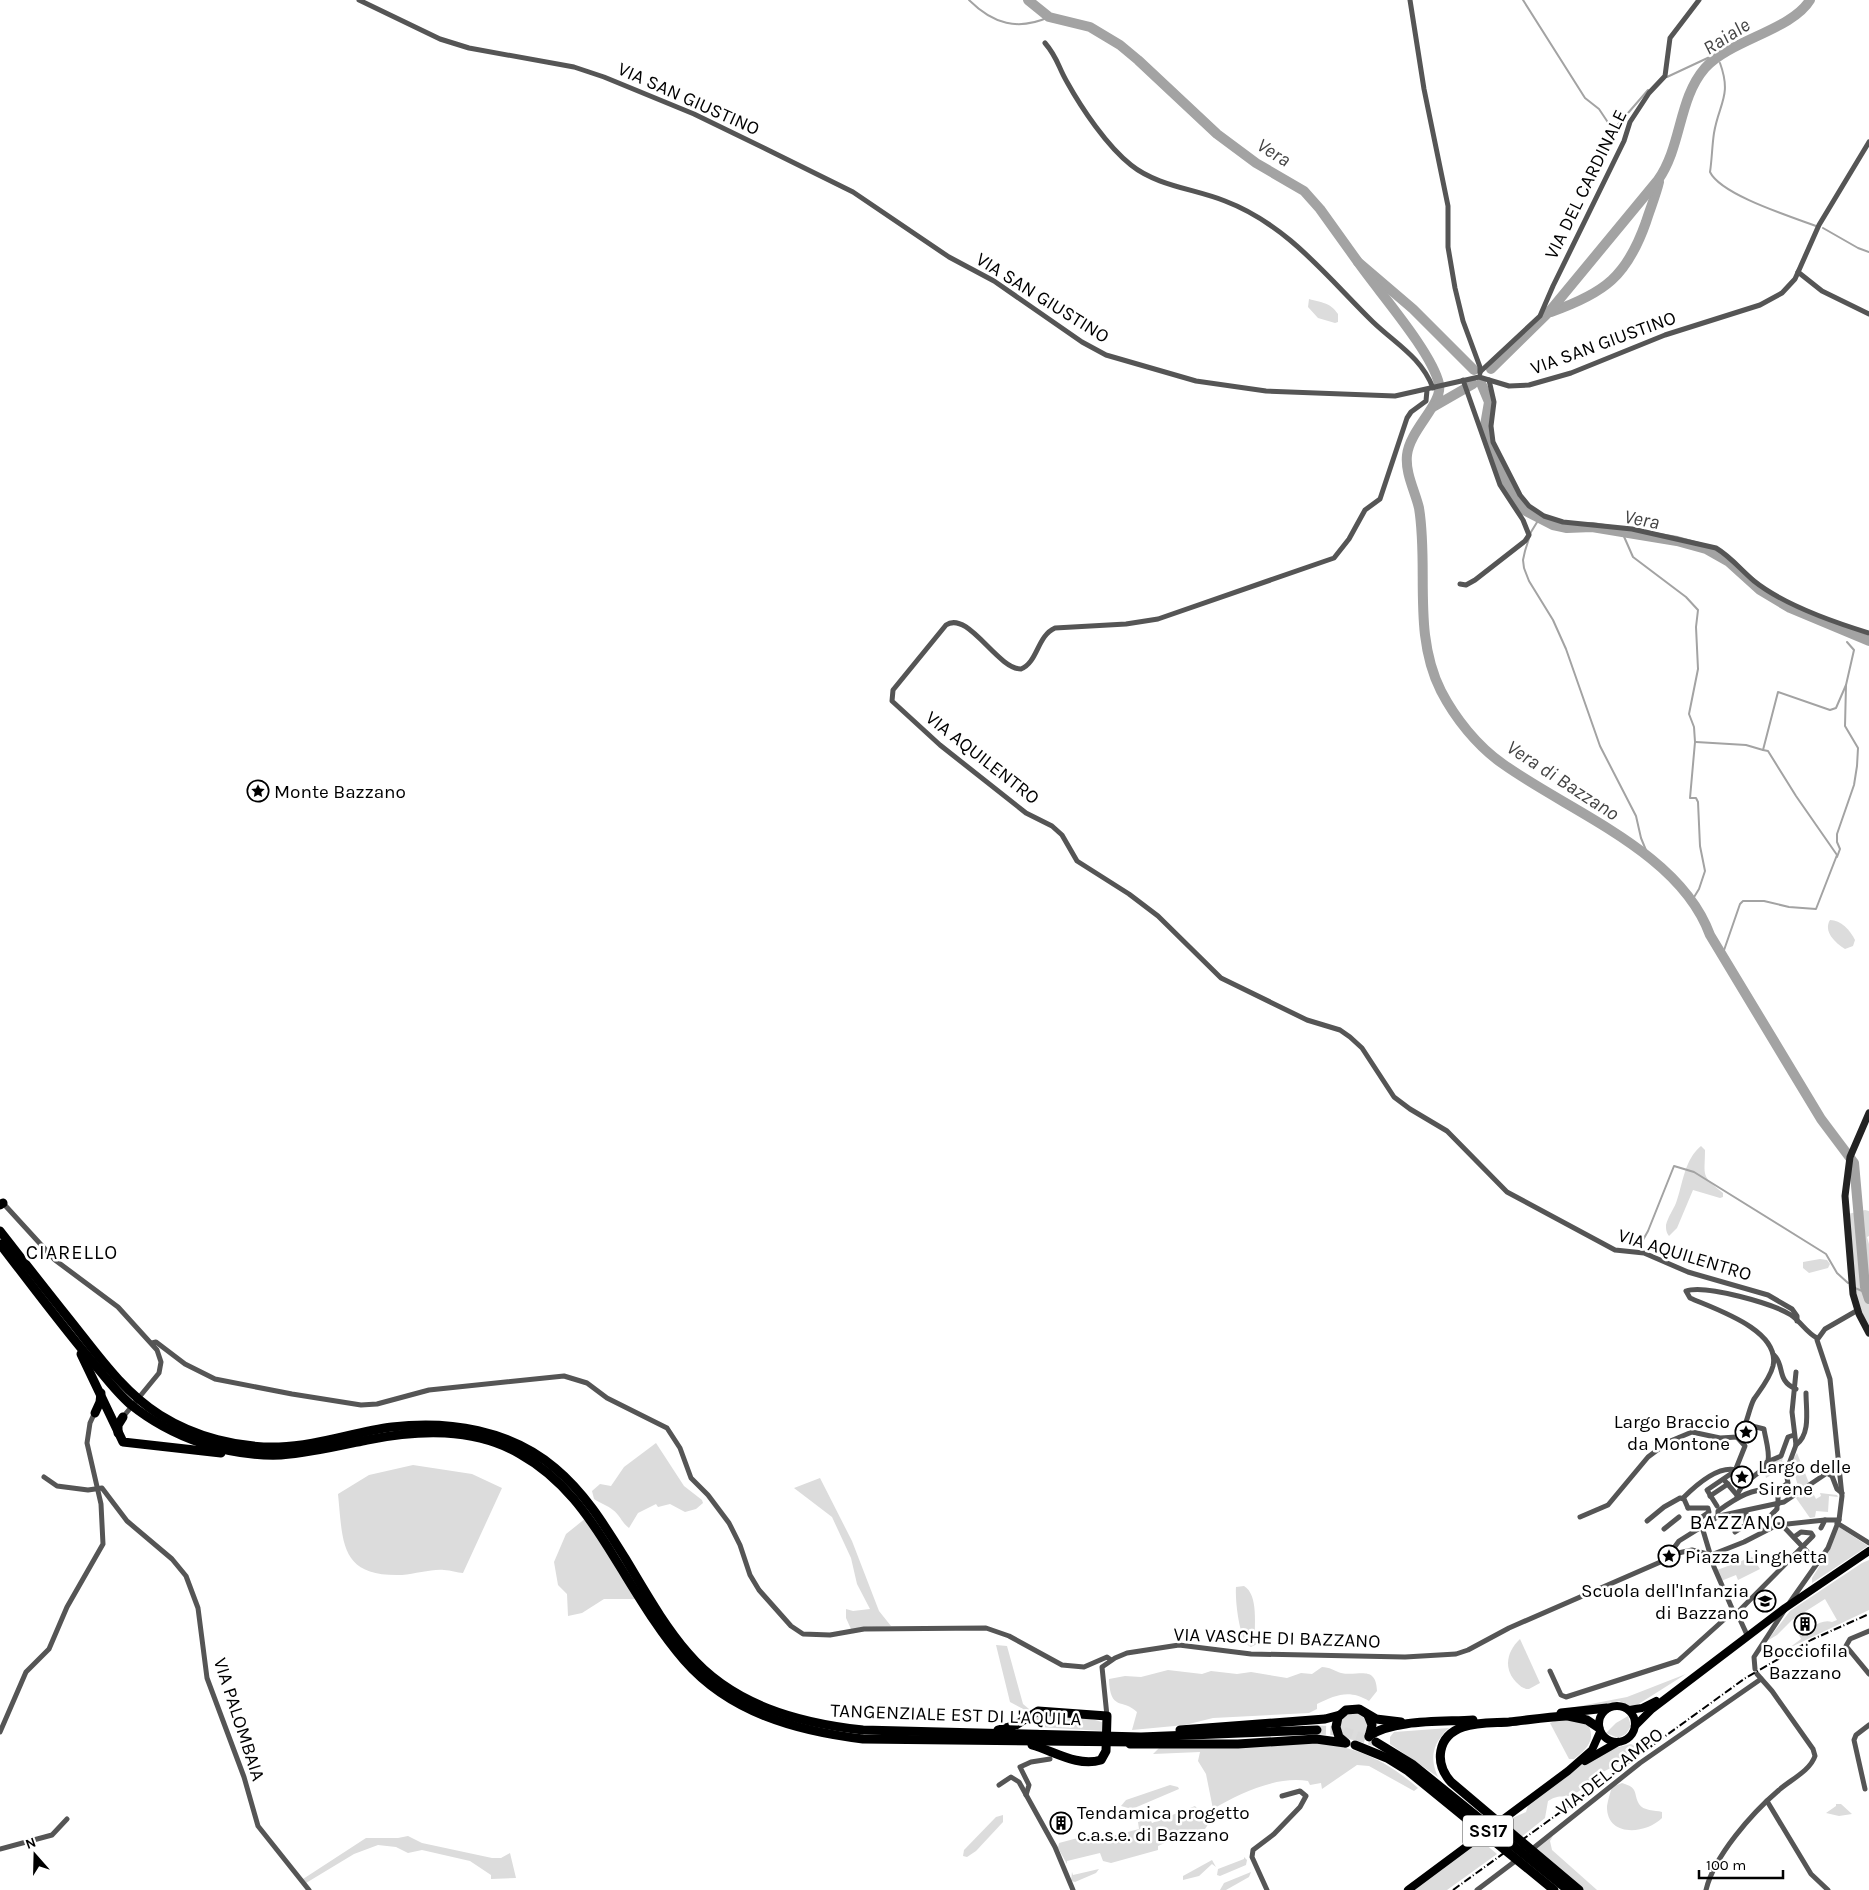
<svg xmlns="http://www.w3.org/2000/svg" width="1869" height="1890" viewBox="0 0 1869 1890" font-family="Karla,sans-serif">
	<style>
		.green { fill: #dcdcdc }
		.lines { fill: none; stroke-linecap: round; stroke-linejoin: round }
		.stream { stroke: #a3a3a3; stroke-width: 2 }
		.river { stroke: #a3a3a3; stroke-width: 10 }
		.highway-tunnel { stroke: #d9d9d9; stroke-width: 9; stroke-dasharray: 9 4.5; stroke-linecap: butt }
		.street { stroke: #555; stroke-width: 5 }
		.secondary { stroke: #222; stroke-width: 7 }
		.primary { stroke: #000; stroke-width: 8 }
		.highway { stroke: #000; stroke-width: 9 }
		.rail { stroke: #000; stroke-width: 2; stroke-dasharray: 8 2.5 1 2.5; stroke-linecap: butt }
		.labels { text-anchor: middle; stroke-width: 5; stroke-linejoin: round; paint-order: stroke }
		.shield { fill: #fff; stroke: #4c4c4c; stroke-width: 1 }
		.shield-label { font-size: 18px; font-weight: bold; fill: #000 }
		.street-label { font-size: 19px; fill: #000; stroke: #fff }
		.poi-label { font-size: 19px; fill: #000; stroke: #fff; text-anchor: start }
		.water-label { font-size: 20px; font-style: italic; fill: #444; stroke: #fff }
		.neighbourhood-label { font-size: 20px; letter-spacing: 1px; fill: #000; stroke: #fff }
		.quarter-label { font-size: 21px; letter-spacing: 1px; fill: #000; stroke: #fff }
	</style>
	<rect width="100%" height="100%" fill="#fff"/>
	<!-- green -->
	<g class="green">
		<path d="M1309 299C1322 303 1330 302 1338 314V322L1335 323 1318 318 1308 307Z"/>
		<path d="M1830 920C1841 920 1850 930 1855 940L1853 946 1845 949C1835 943 1823 931 1830 920Z"/>
		<path d="M1701 1146 1705 1150C1705 1176 1700 1175 1723 1193V1197L1720 1198 1693 1190 1677 1228 1669 1236C1666 1232 1666 1229 1666 1225 1668 1217 1673 1210 1676 1203 1683 1184 1684 1160 1701 1146Z"/>
		<path d="M1865 1210 1869 1211V1236L1867 1237 1869 1244V1329L1855 1295 1848 1214Z"/>
		<path d="M1820 1259 1827 1260 1830 1264 1828 1268 1809 1273 1803 1268V1262Z"/>
		<path d="M656 1443 684 1486 702 1500 703 1503 696 1509 685 1512 670 1504 658 1507 656 1504 638 1513 629 1528C622 1523 620 1515 613 1510 607 1505 600 1503 594 1499L592 1491 600 1484 611 1486 624 1467Z"/>
		<path d="M1785 1452 1782 1461 1787 1463 1783 1472 1779 1474 1778 1471 1766 1478 1764 1469Z"/>
		<path d="M1797 1453 1809 1483 1791 1497 1786 1487 1790 1485 1793 1489 1798 1486 1791 1462Z"/>
		<path d="M413 1465 472 1474 502 1488 463 1573C457 1573 451 1570 444 1570 431 1569 416 1574 402 1575 340 1577 343 1544 338 1494L369 1475Z"/>
		<path d="M820 1478 852 1541 879 1611 891 1626 851 1629 846 1618V1609L853 1611 870 1609 857 1584 851 1558 832 1517 794 1488Z"/>
		<path d="M1810 1487 1816 1499 1821 1496 1820 1493 1837 1495 1838 1497 1829 1496 1828 1512 1816 1511 1815 1517 1810 1518 1796 1498Z"/>
		<path d="M586 1518 637 1599H604L582 1613 568 1616 567 1594 558 1585 554 1562 566 1534Z"/>
		<path d="M1839 1527 1868 1546 1812 1583V1578L1829 1551Z"/>
		<path d="M1752 1557 1760 1569 1738 1580 1736 1575 1721 1581 1717 1570Z"/>
		<path d="M1869 1560V1610L1789 1648 1801 1639 1799 1635C1809 1630 1821 1618 1832 1622L1837 1620 1825 1599 1792 1620 1777 1635 1767 1641 1790 1611 1862 1563Z"/>
		<path d="M1244 1586C1259 1595 1254 1626 1255 1642L1257 1644 1251 1647C1239 1642 1235 1599 1236 1587Z"/>
		<path d="M1520 1639 1540 1683 1529 1689C1523 1689 1520 1686 1516 1682 1503 1668 1507 1651 1520 1639Z"/>
		<path d="M996 1645 1007 1646 1023 1704 1029 1709 1027 1711 1010 1702Z"/>
		<path d="M1322 1667C1329 1667 1335 1671 1341 1673 1358 1677 1376 1664 1377 1691L1369 1701C1349 1689 1336 1695 1317 1704V1709L1309 1713 1213 1718 1185 1725 1132 1730 1137 1712C1123 1698 1110 1712 1109 1679L1125 1676 1141 1677 1168 1670 1202 1674 1211 1671 1237 1674 1251 1672 1287 1678 1301 1673 1312 1674Z"/>
		<path d="M1686 1674 1637 1705H1628L1619 1701 1598 1707 1570 1708 1627 1697Z"/>
		<circle cx="1354" cy="1726" r="14"/>
		<path d="M1035 1714 1088 1718 1102 1722V1731L1039 1727 1031 1722Z"/>
		<path d="M1628 1716 1631 1726 1626 1734 1618 1738 1606 1733 1616 1723Z"/>
		<path d="M1560 1719 1587 1723C1597 1739 1587 1749 1574 1759H1569L1550 1723Z"/>
		<path d="M1449 1728C1433 1743 1429 1757 1438 1777L1390 1744V1737L1394 1732Z"/>
		<path d="M1307 1741C1353 1746 1382 1757 1418 1788L1414 1791 1369 1766 1357 1765 1322 1789 1321 1783 1310 1785 1308 1781C1276 1776 1240 1793 1213 1809L1206 1774 1198 1761 1200 1752 1153 1754 1160 1747Z"/>
		<path d="M1631 1744 1635 1746C1629 1764 1608 1767 1595 1777 1587 1783 1583 1790 1574 1794 1565 1799 1561 1793 1548 1801L1545 1818 1520 1838 1501 1823 1526 1812 1529 1802 1576 1767 1610 1749Z"/>
		<path d="M1622 1783C1639 1788 1633 1793 1639 1804 1643 1811 1655 1810 1662 1812V1818C1645 1835 1606 1837 1607 1806 1608 1800 1610 1793 1612 1787Z"/>
		<path d="M1170 1785 1178 1787 1179 1789 1132 1809 1121 1806 1126 1800Z"/>
		<path d="M1836 1804H1841L1852 1814 1839 1816 1826 1813 1836 1806Z"/>
		<path d="M1195 1806 1209 1823 1205 1829C1188 1828 1173 1839 1158 1846V1850L1111 1863 1103 1861 1100 1853 1067 1861V1864L1058 1848 1059 1843 1089 1835 1091 1841H1094L1139 1829 1138 1822 1150 1819 1152 1823Z"/>
		<path d="M1003 1815V1822L976 1851 967 1857 963 1856 964 1850 996 1817Z"/>
		<path d="M408 1836 422 1843 492 1858H501L510 1853 516 1878 491 1879V1875L470 1861 422 1850 408 1853 396 1847 378 1845 354 1854 306 1883 303 1879 366 1838H398Z"/>
		<path d="M1553 1836 1550 1841 1552 1850 1597 1890H1581L1533 1849Z"/>
		<path d="M1479 1839 1497 1854 1447 1890H1410Z"/>
		<path d="M1244 1857 1247 1860 1246 1865 1220 1876 1217 1875 1218 1869 1244 1859Z"/>
		<path d="M1212 1860 1216 1867 1212 1864 1199 1876 1183 1880V1876Z"/>
		<path d="M1099 1869 1096 1873 1075 1882 1071 1881 1072 1872 1073 1875Z"/>
		<path d="M1251 1872 1249 1877 1226 1890H1220L1224 1883Z"/>
	</g>
	<g class="lines">
		<!-- stream -->
		<g class="stream">
			<path d="M969 0C993 24 1018 31 1049 17"/>
			<path d="M1523 0 1585 98 1599 109 1611 127 1615 128 1648 90"/>
			<path d="M1720 63C1732 96 1719 103 1714 133 1712 146 1712 159 1710 172 1721 195 1792 217 1816 226"/>
			<path d="M1667 77 1714 55"/>
			<path d="M1823 228 1858 248 1869 252"/>
			<path d="M1539 519 1531 532 1525 551 1523 560 1524 568 1529 581 1553 620 1566 649 1600 746 1636 816 1641 838 1650 860"/>
			<path d="M1622 532 1633 557 1686 597 1698 610 1696 627 1698 669 1689 714 1694 727 1695 742 1690 798H1696L1698 802 1700 846 1705 871 1699 889 1691 902"/>
			<path d="M1696 742 1746 745 1763 750 1778 692 1830 710 1836 708 1846 685 1854 650 1847 642"/>
			<path d="M1837 857 1840 849 1837 842V834L1854 785 1857 766 1858 748 1845 726 1846 685"/>
			<path d="M1722 956 1740 904 1743 901H1764L1789 907 1816 909 1837 855 1796 796 1768 751 1763 750"/>
			<path d="M1639 1247 1648 1231 1674 1166 1694 1172 1826 1254 1837 1273 1848 1283"/>
			<path d="M1855 1288 1867 1293"/>
		</g>
		<!-- river -->
		<g class="river">
			<path d="M1028 0 1049 17 1090 27 1120 45 1138 60 1217 134 1256 163 1304 191 1320 209 1358 262 1413 309 1474 370"/>
			<path d="M1358 262C1378 291 1432 352 1439 384 1443 404 1410 429 1407 455 1405 473 1415 491 1419 508 1429 568 1412 634 1441 691 1455 718 1477 746 1503 764 1570 812 1680 852 1710 935L1821 1119 1854 1163 1865 1287 1869 1299"/>
			<path d="M1551 312C1605 293 1627 276 1646 222 1650 209 1656 195 1659 182"/>
			<path d="M1491 369 1549 312 1658 180C1682 146 1678 99 1705 68 1730 40 1792 30 1810 0"/>
			<path d="M1481 383 1489 402 1485 425 1488 439 1508 487 1524 510 1553 525 1567 528 1592 527 1677 541 1706 549 1729 562 1760 590 1790 608 1869 641"/>
			<path d="M1433 407 1473 384"/>
		</g>
		<!-- highway-tunnel -->
		<path class="highway-tunnel" d="M1317 1730 1343 1731 1375 1742"/>
		<!-- street -->
		<g class="street">
			<path d="M359 0 440 39 469 48 574 67 604 77 694 114 766 149 853 192 949 257 994 281 1082 342 1106 355 1196 381 1266 391 1395 396 1479 377 1509 386 1529 385 1571 373 1665 335 1760 305 1782 293 1795 279 1819 225 1869 142"/>
			<path d="M1410 0 1424 89 1448 206V247L1455 288 1463 321 1480 367V373"/>
			<path d="M1045 43C1058 58 1058 67 1067 82 1082 109 1107 146 1131 165 1157 186 1195 189 1225 201 1288 225 1327 277 1373 322 1396 344 1421 357 1433 388"/>
			<path d="M1798 272 1822 291 1869 314"/>
			<path d="M1481 371 1540 316 1553 286 1624 141 1630 122 1649 93 1665 76 1670 38 1699 0"/>
			<path d="M1489 380 1494 402 1491 426 1493 442 1520 495 1529 506 1544 516 1563 522 1632 529 1716 548C1731 557 1741 570 1754 581 1784 605 1833 622 1869 633"/>
			<path d="M1427 390 1426 401 1411 412 1407 418 1380 499 1365 510 1349 539 1334 558 1158 619 1126 624 1055 628C1037 636 1038 662 1021 669 997 669 968 610 946 625L893 690 892 701 940 745 1026 813 1052 826 1062 835 1077 861 1129 894 1158 916 1221 978 1307 1020 1340 1030 1350 1037 1362 1048 1394 1097 1410 1109 1447 1131 1507 1192 1615 1250 1644 1253 1688 1272 1768 1295 1792 1309 1797 1316V1321"/>
			<path d="M1460 584 1466 585 1475 580 1525 541 1529 535 1523 520 1500 485 1463 380"/>
			<path d="M2 1202 55 1260 118 1307 157 1350 161 1362 159 1373 123 1417"/>
			<path d="M152 1343 156 1342 185 1364 215 1379 292 1394 361 1405 377 1404 429 1390 564 1376 587 1383 607 1398 667 1428 680 1448 691 1478 708 1495 729 1523 740 1545 750 1575 759 1590 791 1626 803 1634 830 1635 864 1629 986 1628 1009 1636 1062 1665 1084 1667 1107 1657 1111 1660"/>
			<path d="M1774 1355C1785 1365 1776 1381 1796 1389"/>
			<path d="M1737 1437C1747 1429 1748 1410 1754 1399 1761 1389 1770 1378 1773 1366 1781 1330 1715 1309 1690 1298L1686 1291C1705 1284 1774 1304 1791 1315 1801 1322 1807 1333 1817 1338"/>
			<path d="M1796 1445C1811 1434 1806 1410 1806 1393"/>
			<path d="M1767 1462 1781 1456 1788 1437 1794 1435"/>
			<path d="M1737 1468 1747 1481"/>
			<path d="M44 1477 57 1486 88 1490 102 1488 127 1521 172 1559 186 1576 198 1608 207 1678 244 1777 258 1826 309 1890"/>
			<path d="M1725 1481 1737 1495"/>
			<path d="M1778 1490 1788 1483 1786 1472 1796 1445 1792 1412 1796 1372"/>
			<path d="M1710 1496 1728 1484"/>
			<path d="M1737 1497C1740 1480 1764 1474 1768 1461 1770 1452 1765 1437 1764 1429L1744 1424"/>
			<path d="M1683 1498C1694 1487 1718 1465 1736 1470"/>
			<path d="M1778 1504V1490"/>
			<path d="M1717 1506 1707 1490 1735 1471 1745 1446 1737 1437"/>
			<path d="M1688 1508H1708L1709 1512 1699 1519"/>
			<path d="M1718 1516V1511C1736 1498 1754 1486 1778 1490"/>
			<path d="M1580 1517 1608 1505 1648 1457 1668 1442 1692 1432 1720 1438 1737 1437"/>
			<path d="M1839 1520 1842 1496 1830 1379 1817 1340 1825 1329 1858 1310"/>
			<path d="M1647 1521 1664 1507 1680 1498 1684 1499 1688 1508"/>
			<path d="M1759 1522 1766 1530"/>
			<path d="M1837 1523 1869 1543"/>
			<path d="M1782 1525 1818 1563"/>
			<path d="M1702 1527 1714 1567 1734 1613"/>
			<path d="M1773 1527 1771 1515 1777 1509V1505"/>
			<path d="M1664 1529 1679 1517"/>
			<path d="M1735 1532 1746 1525V1511"/>
			<path d="M1669 1555 1692 1550 1711 1555 1744 1542 1777 1525 1825 1520"/>
			<path d="M1790 1602 1828 1548 1839 1520H1825L1821 1528"/>
			<path d="M1737 1613 1748 1637"/>
			<path d="M1869 1631 1850 1639 1846 1646 1869 1674"/>
			<path d="M1755 1669 1754 1657 1784 1611"/>
			<path d="M1550 1671 1561 1695 1566 1697 1678 1661 1728 1616 1738 1612 1813 1536 1811 1533 1801 1532 1794 1537"/>
			<path d="M1107 1716 1102 1667 1115 1658 1127 1653 1179 1645 1251 1654 1405 1657 1456 1654 1468 1650 1509 1628 1665 1560 1679 1541 1719 1516 1784 1502 1827 1473 1832 1476 1837 1489 1842 1493"/>
			<path d="M0 1732 26 1672 49 1649 67 1607 103 1544 101 1504 87 1443 90 1423 95 1412"/>
			<path d="M999 1785 1011 1777 1019 1782 1055 1847 1073 1890"/>
			<path d="M1865 1789 1854 1740 1856 1735 1869 1725"/>
			<path d="M1026 1795 1029 1785 1020 1767 1031 1762 1050 1759"/>
			<path d="M1767 1801 1811 1874 1828 1890"/>
			<path d="M0 1849 52 1835 67 1819"/>
			<path d="M1531 1850 1640 1763 1761 1679"/>
			<path d="M1267 1890 1252 1857 1253 1850 1274 1834 1300 1807 1306 1796 1300 1791 1282 1796"/>
			<path d="M1477 1890 1518 1859"/>
			<path d="M1706 1890C1714 1856 1752 1813 1779 1790 1790 1780 1810 1771 1815 1756L1813 1749 1772 1691 1757 1674"/>
		</g>
		<!-- secondary -->
		<path class="secondary" d="M1869 1113 1850 1157 1845 1196 1853 1294 1859 1314 1869 1333"/>
		<!-- primary -->
		<g class="primary">
			<circle cx="1617" cy="1724" r="18"/>
			<path d="M1629 1710 1642 1708 1656 1701"/>
			<path d="M1635 1726 1652 1709 1785 1608 1869 1551"/>
			<path d="M1585 1761 1618 1742"/>
			<path d="M1408 1890 1568 1771 1592 1750 1600 1732"/>
		</g>
		<!-- highway -->
		<g class="highway">
			<path d="M0 1205 3 1203"/>
			<path d="M0 1231C25 1263 49 1294 74 1325 100 1358 124 1392 160 1415 195 1437 238 1448 279 1447 317 1446 354 1432 392 1427 449 1420 510 1430 555 1468 585 1493 605 1526 625 1558 645 1591 663 1624 688 1653 732 1705 798 1723 863 1730L1141 1737 1317 1730"/>
			<path d="M0 1244C30 1283 59 1322 90 1359 103 1374 115 1391 130 1404 172 1438 228 1457 281 1455 310 1453 339 1446 367 1440 418 1430 473 1427 520 1454 563 1478 589 1516 614 1557 636 1592 657 1629 684 1660 730 1713 797 1731 863 1739L1135 1742"/>
			<path d="M81 1354 123 1442 221 1453"/>
			<path d="M95 1413 100 1402 101 1393"/>
			<path d="M118 1433V1425L123 1417"/>
			<path d="M1561 1713 1607 1708"/>
			<path d="M1368 1715 1372 1725 1369 1737"/>
			<path d="M1566 1716C1547 1717 1528 1720 1509 1722 1494 1723 1477 1722 1463 1727 1437 1736 1434 1763 1451 1782L1579 1890"/>
			<path d="M1568 1716 1587 1720 1599 1728"/>
			<path d="M998 1730 1016 1725 1038 1711 1107 1716 1106 1751 1101 1760C1077 1767 1054 1751 1032 1745"/>
			<path d="M1180 1730 1325 1719 1340 1715"/>
			<path d="M1369 1736C1393 1719 1444 1722 1473 1720"/>
			<path d="M1376 1742 1412 1764 1568 1890"/>
			<path d="M1346 1743 1339 1737 1336 1727 1338 1717 1346 1710 1359 1709 1376 1719 1401 1722"/>
			<path d="M1130 1744H1238L1316 1739 1345 1743"/>
			<path d="M1355 1745 1387 1758 1408 1771 1554 1890"/>
		</g>
		<!-- rail -->
		<path class="rail" d="M1453 1890 1744 1679 1811 1640 1869 1614"/>
	</g>
	<!-- icons -->
	<defs>
		<g id="sight-ring" transform="scale(1.125)"><circle r="9.5" fill="#fff" stroke="#000" stroke-width="1.5"/><path d="M0-6L1.8-2.2L6-1.7L2.9 1.2L3.7 5.4L0 3.3L-3.7 5.4L-2.9 1.2L-6-1.7L-1.8-2.2Z" fill="#000"/></g>
		<g id="school-ring" transform="scale(1.125)"><circle r="9.5" fill="#fff" stroke="#000" stroke-width="1.5"/><path d="M0-5L7-2L0 1L-7-2ZM-4 1L0 2.5L4 1V4Q0 6-4 4Z" fill="#000"/></g>
		<g id="building-ring" transform="scale(1.125)"><circle r="9.5" fill="#fff" stroke="#000" stroke-width="1.5"/><path d="M-4-6H4V6H1V3H-1V6H-4ZM-2.5-4.3h1.7v1.8h-1.7ZM.8-4.3h1.7v1.8H.8ZM-2.5-1h1.7V.8h-1.7ZM.8-1h1.7V.8H.8Z" fill="#000"/></g>
	</defs>
	<g fill-rule="evenodd">
		<use href="#sight-ring" x="258" y="791"/>
		<use href="#sight-ring" x="1746" y="1432"/>
		<use href="#sight-ring" x="1742" y="1477"/>
		<use href="#sight-ring" x="1669" y="1556"/>
		<use href="#school-ring" x="1765" y="1601"/>
		<use href="#building-ring" x="1805" y="1624"/>
		<use href="#building-ring" x="1061" y="1823"/>
	</g>
	<g class="labels">
		<!-- shield labels -->
		<rect class="shield" x="1463" y="1815.5" width="50" height="31" rx="4"/>
		<g class="shield-label">
			<text x="1488" y="1837">SS17</text>
		</g>
		<!-- street labels -->
		<g class="street-label">
			<text transform="translate(689 98) rotate(24)" y="7">VIA SAN GIUSTINO</text>
			<text transform="translate(1585 184) rotate(-64)" y="7">VIA DEL CARDINALE</text>
			<text transform="translate(1043 297) rotate(32)" y="7">VIA SAN GIUSTINO</text>
			<text transform="translate(1603 342) rotate(-20)" y="7">VIA SAN GIUSTINO</text>
			<text transform="translate(983 757) rotate(38)" y="7">VIA AQUILENTRO</text>
			<text transform="translate(1685 1254) rotate(17)" y="7">VIA AQUILENTRO</text>
			<text transform="translate(1277 1637) rotate(2)" y="7">VIA VASCHE DI BAZZANO</text>
			<text transform="translate(956 1714) rotate(2)" y="7">TANGENZIALE EST DI L'AQUILA</text>
			<text transform="translate(240 1719) rotate(72)" y="7">VIA PALOMBAIA</text>
			<text transform="translate(1609 1771) rotate(-38)" y="7">VIA DEL CAMPO</text>
		</g>
		<!-- poi labels -->
		<g class="poi-label">
			<text x="274" y="798">Monte Bazzano</text>
			<text x="1730" y="1428" text-anchor="end">Largo Braccio<tspan x="1730" dy="22">da Montone</tspan></text>
			<text x="1758" y="1473">Largo delle<tspan x="1758" dy="22">Sirene</tspan></text>
			<text x="1685" y="1563">Piazza Linghetta</text>
			<text x="1749" y="1597" text-anchor="end">Scuola dell'Infanzia<tspan x="1749" dy="22">di Bazzano</tspan></text>
			<text x="1805" y="1657" text-anchor="middle">Bocciofila<tspan x="1805" dy="22">Bazzano</tspan></text>
			<text x="1077" y="1819">Tendamica progetto<tspan x="1077" dy="22">c.a.s.e. di Bazzano</tspan></text>
		</g>
		<!-- water labels -->
		<g class="water-label">
			<text transform="translate(1726 36) rotate(-32)" y="7">Raiale</text>
			<text transform="translate(1274 152) rotate(32)" y="7">Vera</text>
			<text transform="translate(1642 519) rotate(11)" y="7">Vera</text>
			<text transform="translate(1563 780) rotate(33)" y="7">Vera di Bazzano</text>
		</g>
		<!-- neighbourhood labels -->
		<g class="neighbourhood-label">
			<text x="72" y="1259">CIARELLO</text>
		</g>
		<!-- quarter labels -->
		<g class="quarter-label">
			<text x="1738" y="1529">BAZZANO</text>
		</g>
	</g>
	<!-- north arrow -->
	<g transform="translate(35 1855) rotate(340)" stroke="#ffffff" stroke-width="4" paint-order="stroke">
	<path d="M0-4L9 19L0 12L-9 19Z" fill="#000000"/>
	<text y="-8" font-size="14" font-weight="bold" text-anchor="middle" fill="#000000">N</text>
	</g>
	<!-- scale -->
	<path d="M1699 1870v8h84v-8" fill="none" stroke="#000000" stroke-width="2.5"/>
	<text x="1706" y="1870" font-size="15" fill="#000000" stroke="#ffffff" stroke-width="4" paint-order="stroke">100 m</text>
</svg>
